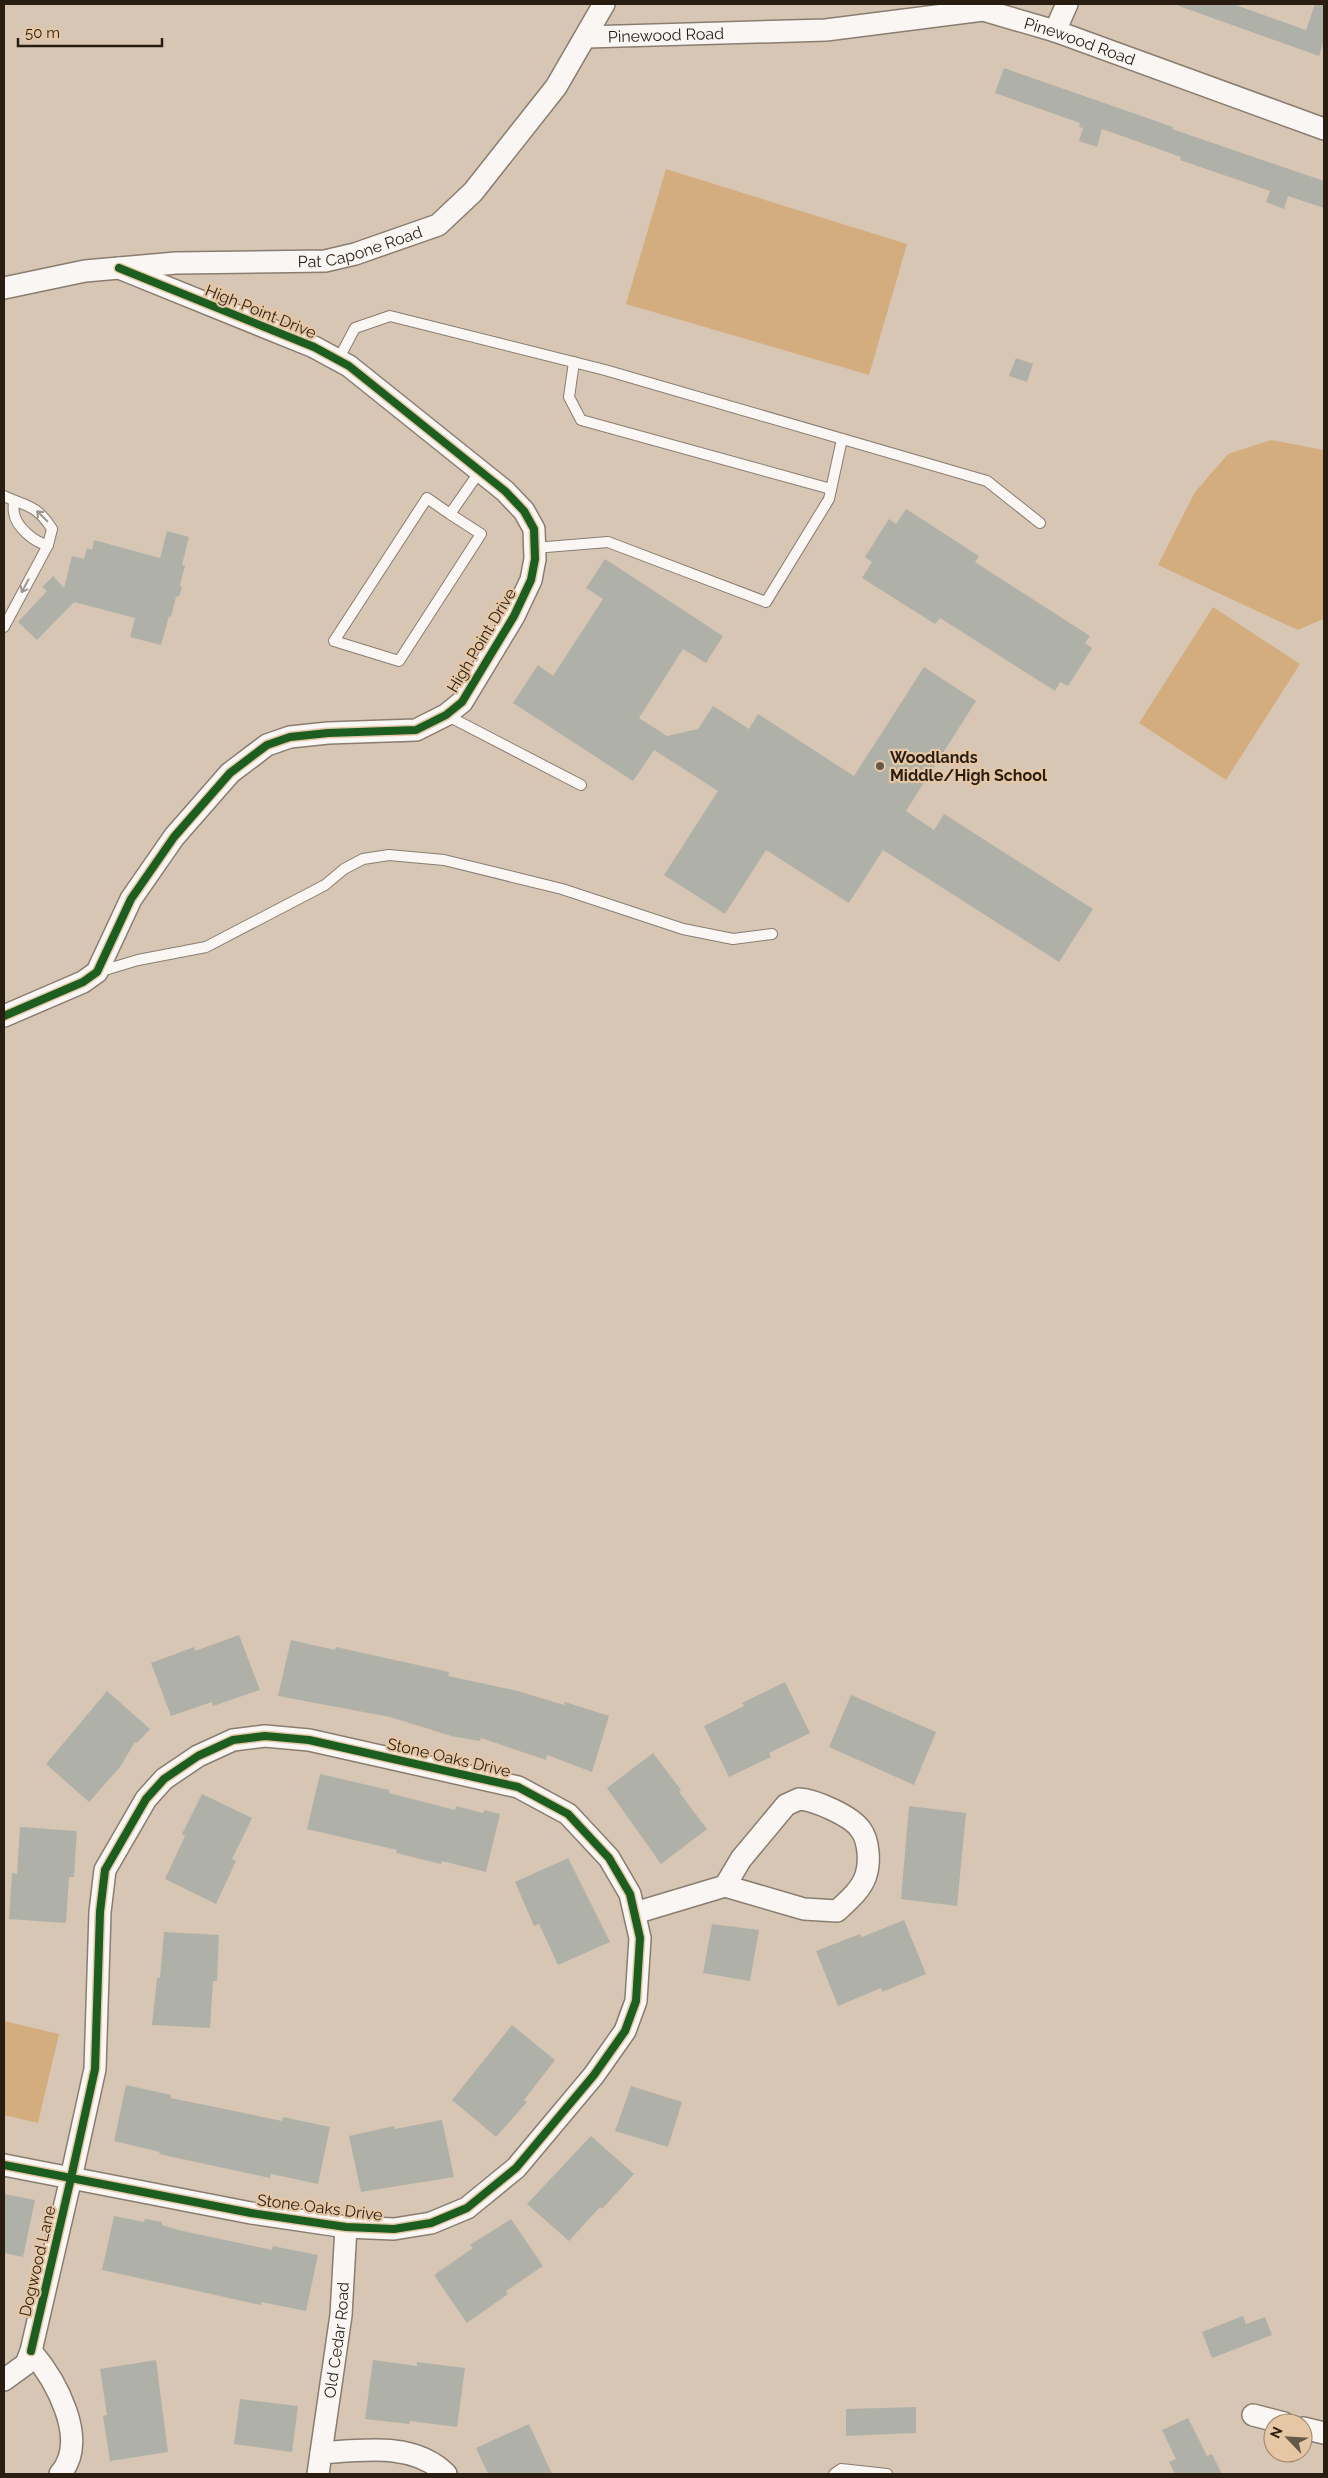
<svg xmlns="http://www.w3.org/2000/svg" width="1328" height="2478" viewBox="0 0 1328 2478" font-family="Raleway,sans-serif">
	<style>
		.green { fill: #d4ad7f }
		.building { fill: #afb1a8 }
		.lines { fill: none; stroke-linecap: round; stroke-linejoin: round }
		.service-casing { stroke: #8a7d6f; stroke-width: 12 }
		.minor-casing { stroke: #8a7d6f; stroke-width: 24 }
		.service { stroke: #f9f6f4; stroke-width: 10 }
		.minor { stroke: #f9f6f4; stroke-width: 21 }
		.cycleway-casing { stroke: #e6c7a5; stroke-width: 11 }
		.cycleway { stroke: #1b5e20; stroke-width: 8 }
		.oneway { stroke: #9b948d }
		.poi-dot { fill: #655849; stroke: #e6c7a5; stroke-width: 2 }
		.labels { text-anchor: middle; stroke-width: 4.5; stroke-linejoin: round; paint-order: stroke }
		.street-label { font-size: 16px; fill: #281d10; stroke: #e6c7a5 }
		.poi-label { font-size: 16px; font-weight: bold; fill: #281d10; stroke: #e6c7a5; text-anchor: start }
	</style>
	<rect width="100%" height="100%" fill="#d7c6b4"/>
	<!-- green -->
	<g class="green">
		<path d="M666 169 907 244 869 375 626 304Z"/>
		<path d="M1271 440 1324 450V616L1323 619 1298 630 1158 565 1195 492 1228 454Z"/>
		<path d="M1213 607 1300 664 1226 780 1139 723Z"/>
		<path d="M4 2021 59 2034 38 2123 4 2115Z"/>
	</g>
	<!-- building -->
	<g class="building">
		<path d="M1179 4H1233L1306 30 1315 4H1324V40L1319 56 1179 6Z"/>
		<path d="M1004 68 1173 127 1172 129 1324 181V208L1288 196 1284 209 1266 202 1270 191 1180 160 1181 157 1102 129 1097 147 1079 141 1083 128 1079 127 1080 123 995 93Z"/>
		<path d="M1016 358 1033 364 1027 382 1009 376Z"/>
		<path d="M906 509 979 556 975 562 1090 636 1085 643 1092 648 1068 686 1060 682 1055 691 940 618 935 624 862 578 872 562 865 557 889 519 896 524Z"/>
		<path d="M167 531 189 537 182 565 185 566 180 585 182 588 179 596 176 597 171 617 169 616 161 645 130 637 135 618 74 602 37 640 18 622 47 591 42 587 53 576 64 588 72 556 84 559 87 548 92 550 94 540 160 558Z"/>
		<path d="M605 559 723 636 706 663 683 649 639 718 667 736 698 729 713 706 749 729 758 714 854 776 924 667 976 701 906 811 934 830 944 814 1093 909 1059 962 883 850 849 903 766 850 725 914 664 875 718 791 654 750 633 781 513 703 538 665 553 676 603 599 586 588Z"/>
		<path d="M239 1635 260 1690 213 1706 212 1702 171 1716 151 1663 194 1647 195 1651Z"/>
		<path d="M291 1640 335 1650 336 1647 449 1672 448 1676 518 1691 564 1705 565 1702 609 1716 592 1772 547 1755 546 1760 481 1738 480 1741 451 1736 390 1717 278 1696Z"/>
		<path d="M785 1682 810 1733 769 1753 771 1757 729 1777 704 1726 744 1706 742 1703Z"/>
		<path d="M107 1691 150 1729 137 1743 135 1742 120 1767 89 1802 46 1764Z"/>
		<path d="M851 1695 936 1732 914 1785 829 1747Z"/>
		<path d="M653 1753 681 1790 679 1792 707 1829 661 1864 607 1788Z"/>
		<path d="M320 1774 389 1790V1793L455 1810 456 1806 483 1813 484 1810 500 1814 486 1872 442 1861 441 1864 396 1853 397 1850 307 1829Z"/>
		<path d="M202 1794 252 1818 232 1859 236 1861 216 1904 165 1879 185 1836 182 1834Z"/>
		<path d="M909 1806 966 1813 957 1906 901 1899Z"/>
		<path d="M20 1827 77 1831 74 1877H69L66 1923 9 1919 12 1873 17 1874Z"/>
		<path d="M568 1858 610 1942 558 1965 539 1924 534 1926 515 1882Z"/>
		<path d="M904 1920 926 1974 882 1992 881 1988 838 2006 816 1951 860 1934 862 1937Z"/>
		<path d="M712 1924 759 1930 750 1981 703 1973Z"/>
		<path d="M164 1932 219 1935 217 1981H213L210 2028 152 2025 157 1978H160Z"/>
		<path d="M512 2025 555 2060 524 2100 527 2102 496 2137 452 2100Z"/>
		<path d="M126 2085 171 2095V2098L282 2121 283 2117 330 2127 318 2184 271 2174 270 2178 159 2154 160 2152 114 2141Z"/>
		<path d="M631 2086 682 2102 668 2147 615 2131Z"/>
		<path d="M442 2120 454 2177 361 2192 349 2136 394 2126 395 2129Z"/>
		<path d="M591 2136 634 2174 602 2209 600 2207 569 2241 527 2204Z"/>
		<path d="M4 2194 35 2200 23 2257 4 2253Z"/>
		<path d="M114 2216 144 2222 145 2219 162 2222V2225L178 2230 272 2250 273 2246 318 2255 306 2311 261 2302V2305L102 2270Z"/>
		<path d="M511 2219 543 2266 506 2291 508 2294 467 2323 434 2275 473 2248 470 2245Z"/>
		<path d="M1243 2316 1246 2324 1265 2317 1272 2335 1212 2358 1202 2332Z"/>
		<path d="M156 2360 168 2452 110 2461 103 2416 107 2415 100 2369Z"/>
		<path d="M373 2360 417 2366V2362L465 2368 457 2427 410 2421 409 2424 365 2419Z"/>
		<path d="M240 2399 298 2406 292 2452 234 2444Z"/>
		<path d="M916 2407V2433L846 2436V2409Z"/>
		<path d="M1188 2418 1207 2456 1212 2454 1222 2474H1175L1169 2462 1176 2459 1162 2430Z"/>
		<path d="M529 2424 552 2474H488L476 2448Z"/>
	</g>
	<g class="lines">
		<!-- service casing -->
		<g class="service-casing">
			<g id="service">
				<path d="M338 360 355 328 390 316 605 370 987 481 1040 523"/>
				<path d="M574 362 569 397 581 420 831 489"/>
				<path d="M4 496C27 507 36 504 52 529L48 545 4 627"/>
				<path d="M14 501C14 505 13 510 14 513 16 527 35 543 48 545"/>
				<path d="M450 514 427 498 334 641 399 661 481 534 450 514 480 471"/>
				<path d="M534 548 608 542 766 602 829 499 842 439"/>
				<path d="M446 715 581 785"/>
				<path d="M98 972 138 960 206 947 325 885 344 869 363 859 389 855 444 860 562 889 683 929 733 939 772 934"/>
				<path d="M834 2474 841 2469 887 2474"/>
			</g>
		</g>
		<!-- minor casing -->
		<g class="minor-casing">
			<g id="minor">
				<path d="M1055 31 1067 4"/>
				<path id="s1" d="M587 37 826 30 983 10 1055 31 1324 129"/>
				<path id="s2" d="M4 288 85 271 176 263 325 261 355 254 438 225 473 192 556 87 604 4"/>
				<path d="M4 1016 83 982 97 972 131 899 174 837 230 773 267 745 290 737 328 733 416 730 446 715 462 702 514 616 531 580 535 559 534 529 524 511 505 491 349 366 314 347 119 268"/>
				<path d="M799 1799C815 1800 852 1816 861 1830 869 1841 870 1863 866 1875 862 1889 848 1901 837 1911L804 1909 725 1886 741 1859 786 1805Z"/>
				<path d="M635 1913 725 1886"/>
				<path d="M4 2165 71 2178 251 2213 346 2227 394 2229 431 2223 467 2208 516 2168 594 2075 625 2031 636 2001 640 1938 630 1894 609 1858 568 1814 518 1787 309 1740 265 1736 233 1740 198 1756 164 1779 146 1799 105 1870 100 1912 95 2069 71 2178 31 2351"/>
				<path d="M4 2380 26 2364 31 2351C55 2379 90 2440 60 2474"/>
				<path d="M1253 2415 1284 2423"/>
				<path d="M1303 2428 1324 2433"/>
				<path id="s3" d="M321 2453 341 2315 346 2227"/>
				<path d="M318 2474 321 2453C363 2450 414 2442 446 2474"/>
			</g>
		</g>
		<!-- service -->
		<use href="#service" class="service"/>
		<!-- minor -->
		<use href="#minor" class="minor"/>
		<!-- cycleway casing -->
		<g class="cycleway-casing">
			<g id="cycleway">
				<path d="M4 1016 83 982 97 972 131 899 174 837 230 773 267 745 290 737 328 733 416 730 446 715 462 702 514 616 531 580 535 559 534 529 524 511 505 491 349 366 314 347 119 268"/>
				<path d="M4 2165 71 2178 251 2213 346 2227 394 2229 431 2223 467 2208 516 2168 594 2075 625 2031 636 2001 640 1938 630 1894 609 1858 568 1814 518 1787 309 1740 265 1736 233 1740 198 1756 164 1779 146 1799 105 1870 100 1912 95 2069 71 2178 31 2351"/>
			</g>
		</g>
		<!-- cycleway -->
		<use href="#cycleway" class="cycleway"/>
	</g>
	<!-- one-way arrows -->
	<defs><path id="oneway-shaft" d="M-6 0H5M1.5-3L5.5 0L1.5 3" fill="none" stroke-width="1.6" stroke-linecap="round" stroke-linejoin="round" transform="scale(1.25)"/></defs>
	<g class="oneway">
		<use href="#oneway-shaft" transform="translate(42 516) rotate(-135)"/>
		<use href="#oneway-shaft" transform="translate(25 586) rotate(118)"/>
	</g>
	<!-- markers -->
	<circle class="poi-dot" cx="880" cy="766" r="5"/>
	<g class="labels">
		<!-- street labels -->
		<g class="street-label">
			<text dy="6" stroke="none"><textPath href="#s1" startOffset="79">Pinewood Road</textPath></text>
			<text dy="6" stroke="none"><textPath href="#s1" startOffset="499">Pinewood Road</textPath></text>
			<text dy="6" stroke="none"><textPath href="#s2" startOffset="360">Pat Capone Road</textPath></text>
			<text transform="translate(261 311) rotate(22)" y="6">High Point Drive</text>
			<text transform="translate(481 640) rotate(-59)" y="6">High Point Drive</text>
			<text transform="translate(449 1757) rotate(13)" y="6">Stone Oaks Drive</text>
			<text transform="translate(320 2207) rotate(7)" y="6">Stone Oaks Drive</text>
			<text transform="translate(37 2261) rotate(-77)" y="6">Dogwood Lane</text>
			<text dy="6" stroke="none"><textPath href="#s3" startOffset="114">Old Cedar Road</textPath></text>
		</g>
		<!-- poi labels -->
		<g class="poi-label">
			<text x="890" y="763">Woodlands<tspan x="890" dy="18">Middle/High School</tspan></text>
		</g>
	</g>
	<!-- border -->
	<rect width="1328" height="2478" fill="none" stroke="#281d10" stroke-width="10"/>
	<!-- north arrow -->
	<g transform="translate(1288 2438) rotate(295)"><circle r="24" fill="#e6c7a5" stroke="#9a8369"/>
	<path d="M0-4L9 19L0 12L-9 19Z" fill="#655849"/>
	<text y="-8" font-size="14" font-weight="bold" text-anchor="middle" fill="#281d10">N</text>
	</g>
	<!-- scale -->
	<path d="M18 38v8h144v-8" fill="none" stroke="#281d10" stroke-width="2.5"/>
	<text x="25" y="38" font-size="15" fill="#281d10" stroke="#e6c7a5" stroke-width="4" paint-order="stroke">50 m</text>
</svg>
